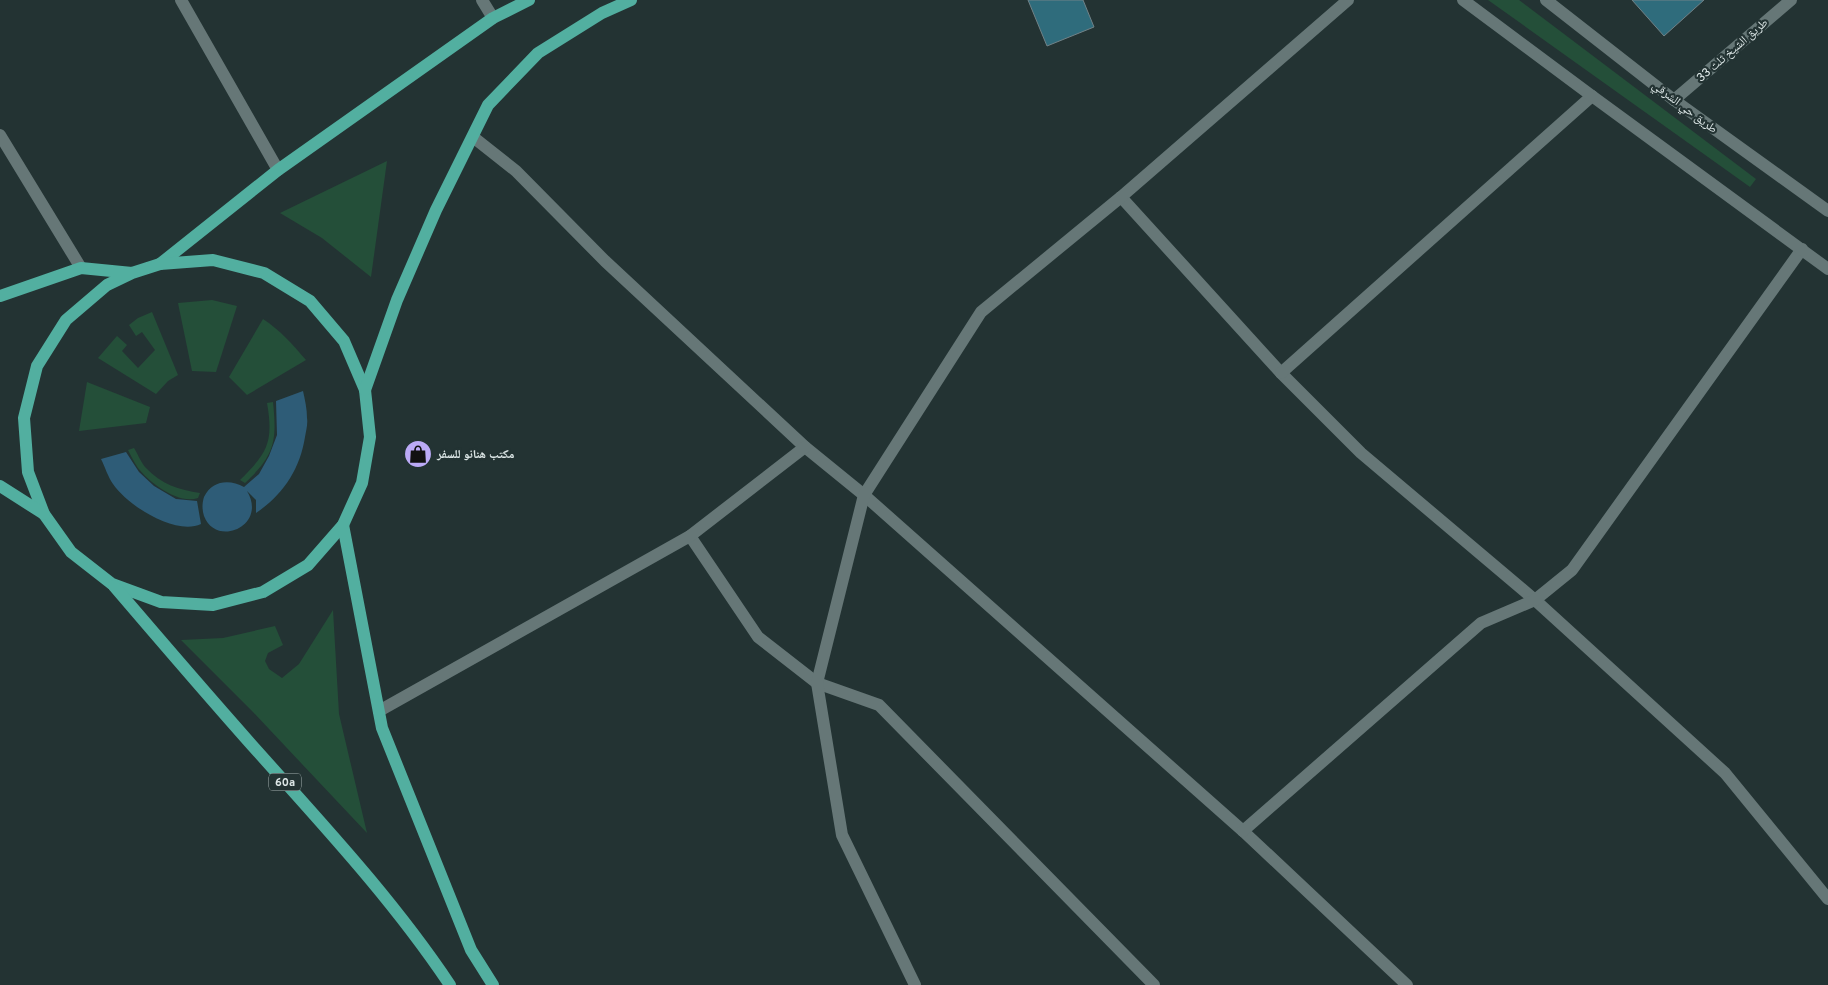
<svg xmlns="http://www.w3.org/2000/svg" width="1828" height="985" viewBox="0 0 1828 985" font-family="Overpass,'Noto Naskh Arabic',sans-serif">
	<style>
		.green { fill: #244f39 }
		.water { fill: #2e5c77 }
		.building { fill: #2f6c7c; stroke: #718287 }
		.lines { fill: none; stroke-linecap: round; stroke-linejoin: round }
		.minor { stroke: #677; stroke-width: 12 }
		.tertiary { stroke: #677; stroke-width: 12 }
		.primary { stroke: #52afa0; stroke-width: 12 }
		.labels { text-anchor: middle; stroke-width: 4.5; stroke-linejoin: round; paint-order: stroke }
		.shield { fill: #233333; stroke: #a5b1b1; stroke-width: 1 }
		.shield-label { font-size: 11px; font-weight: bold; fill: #dde7e7 }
		.street-label { font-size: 12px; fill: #dde7e7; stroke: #233333 }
		.poi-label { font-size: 12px; font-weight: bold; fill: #dde7e7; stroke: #233333; text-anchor: start }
	</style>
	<rect width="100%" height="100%" fill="#233333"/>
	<!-- green -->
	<g class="green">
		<path d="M1488 0H1519L1756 179 1750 187Z"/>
		<path d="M387 161 371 277 322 238 280 213Z"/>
		<path d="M212 300 237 306 216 372 192 371 178 303Z"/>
		<path d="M152 312 178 375 168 381 156 394 98 358 117 336 127 345 122 351 138 368 155 350 142 332 136 336 129 325 138 318Z"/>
		<path d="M263 319C280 330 293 345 306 360L247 395 229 377Z"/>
		<path d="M87 382 150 407 146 423 79 431Z"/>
		<path d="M273 402C277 441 275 455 245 483L240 480C267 453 274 443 267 403Z"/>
		<path d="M134 448C138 454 141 463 146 468 161 484 179 490 200 493L198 498C178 505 149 482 138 468 134 462 131 456 128 450Z"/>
		<path d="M333 610 339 714 367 833 252 711 181 640 223 638 275 626 283 645 268 653 265 661 269 669 282 678 299 664Z"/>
	</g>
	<!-- water -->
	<g class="water">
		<path d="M303 391C305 400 307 409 307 418 308 424 306 431 305 437 300 469 283 495 256 513V500L247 491C268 526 216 548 204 516 202 510 202 503 204 497 212 480 230 479 244 487L259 474 269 456 277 435 276 401Z"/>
		<path d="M126 452 139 472 154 486 176 499 197 501 201 524C176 536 128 506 113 484 108 477 105 467 101 459Z"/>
	</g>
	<!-- building -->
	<g class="building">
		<path d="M1028 0H1083L1094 27 1047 46Z"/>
		<path d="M1632 0H1704L1664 36Z"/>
	</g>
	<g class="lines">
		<!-- minor -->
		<g class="minor">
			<path d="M181 0 278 170"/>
			<path d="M482 0 493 18"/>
			<path d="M1674 100 1791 0"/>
			<path d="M0 135 81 268"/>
			<path d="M473 137 516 171 605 261 805 447 864 495 1243 831 1407 985"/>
			<path d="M1121 197 1281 373 1361 453 1535 600 1725 773 1828 899"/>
			<path d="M1281 373 1592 96"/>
			<path d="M690 536 758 637 817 683 879 705 1154 985"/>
			<path d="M379 711 690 536 805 447"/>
			<path d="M1243 831 1481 623 1535 600 1572 570 1802 249"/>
			<path d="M915 985 842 835 817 683 864 495 981 312 1121 197 1348 0"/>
		</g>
		<!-- tertiary -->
		<g class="tertiary">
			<path d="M1463 0 1592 96 1828 269"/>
			<path d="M1546 0 1674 100 1828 211"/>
		</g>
		<!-- primary -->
		<g class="primary">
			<path d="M160 264 278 170 493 18 529 0"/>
			<path d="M0 296 81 268 132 273 160 264 213 260 264 273 310 301 344 341 365 390 370 437 362 483 343 525 308 565 263 592 213 605 161 602 112 584 71 552 44 514 28 472 24 418 37 366 66 320 107 285 132 273"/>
			<path d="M365 390 397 300 436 210 488 105 538 53 602 13 631 0"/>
			<path d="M0 486 44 514"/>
			<path d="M343 525 382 728 471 950 493 985"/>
			<path d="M114 586C161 641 209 697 258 752 325 827 394 901 450 985"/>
		</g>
	</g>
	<!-- icons -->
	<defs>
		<g id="shop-disc" transform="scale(1.4375)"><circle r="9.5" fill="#bbaaf6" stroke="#233333"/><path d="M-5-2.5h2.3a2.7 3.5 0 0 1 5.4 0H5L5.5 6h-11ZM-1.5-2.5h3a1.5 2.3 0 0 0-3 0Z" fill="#111"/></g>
	</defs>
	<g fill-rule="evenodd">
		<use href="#shop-disc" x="418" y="454"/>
	</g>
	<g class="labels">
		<!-- shield labels -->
		<rect class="shield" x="269" y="773.5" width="32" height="17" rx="4"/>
		<g class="shield-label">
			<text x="285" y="786">60a</text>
		</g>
		<!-- street labels -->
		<g class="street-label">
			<text transform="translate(1732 50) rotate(-41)" y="4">طريق الشيخ ثلث 33</text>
			<text transform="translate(1685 107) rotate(37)" y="4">طريق حي الشرقي</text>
		</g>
		<!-- poi labels -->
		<g class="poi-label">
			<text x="437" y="458">مكتب هنانو للسفر</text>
		</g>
	</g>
</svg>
